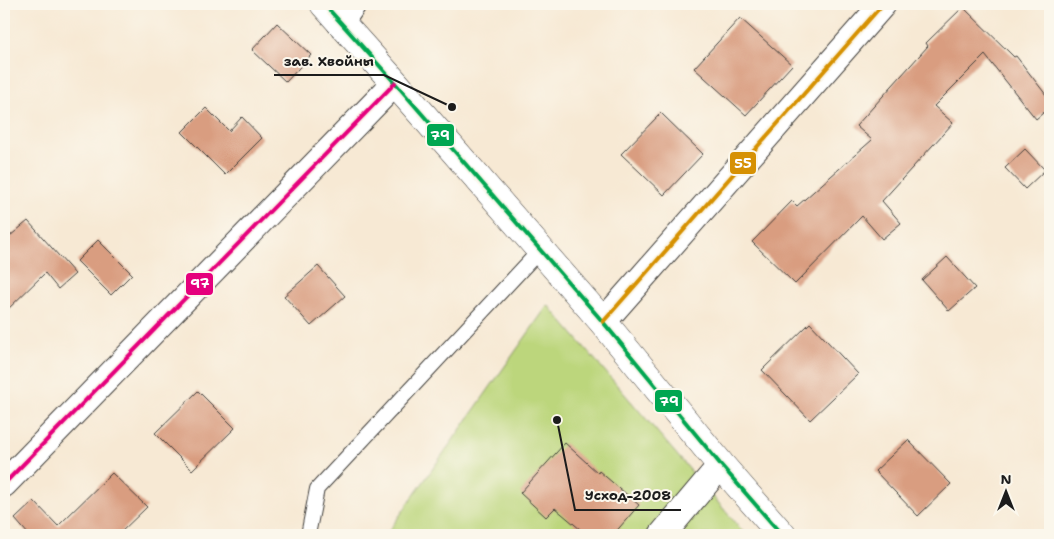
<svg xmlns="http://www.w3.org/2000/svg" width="1054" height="539" viewBox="0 0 1054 539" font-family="'Shantell Sans',sans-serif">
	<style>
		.green { fill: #bcd67b; stroke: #6c794c }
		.building { fill: #d99d80 }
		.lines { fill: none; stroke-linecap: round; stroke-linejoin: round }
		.service-casing { stroke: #3d3b38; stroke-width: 16 }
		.minor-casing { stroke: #3d3b38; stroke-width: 28 }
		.tertiary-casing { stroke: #3d3b38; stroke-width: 29 }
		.service { stroke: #fff; stroke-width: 14 }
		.minor { stroke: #fff; stroke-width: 26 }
		.tertiary { stroke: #fff; stroke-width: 28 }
		.bus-1-casing { stroke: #fbf7ec; stroke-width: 8 }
		.bus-2-casing { stroke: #fbf7ec; stroke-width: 8 }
		.bus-3-casing { stroke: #fbf7ec; stroke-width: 8 }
		.bus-1 { stroke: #00a651; stroke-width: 4 }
		.bus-2 { stroke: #d69104; stroke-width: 4 }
		.bus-3 { stroke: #e5007d; stroke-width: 4 }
		.leader { fill: none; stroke: #1c1c1c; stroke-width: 2 }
		.callout-dot { fill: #1c1c1c; stroke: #fbf7ec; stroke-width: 2 }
		.callout-label { font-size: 14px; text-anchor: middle; font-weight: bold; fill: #1c1c1c; stroke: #fbf7ec; stroke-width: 4; stroke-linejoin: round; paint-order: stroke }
		.line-badge { stroke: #fbf7ec; stroke-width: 2 }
		.badge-label { font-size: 14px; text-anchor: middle; font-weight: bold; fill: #fff }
	</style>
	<rect width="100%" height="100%" fill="#fbf7ec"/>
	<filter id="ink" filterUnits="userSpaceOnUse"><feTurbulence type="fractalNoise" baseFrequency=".02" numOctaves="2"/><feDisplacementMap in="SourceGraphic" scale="10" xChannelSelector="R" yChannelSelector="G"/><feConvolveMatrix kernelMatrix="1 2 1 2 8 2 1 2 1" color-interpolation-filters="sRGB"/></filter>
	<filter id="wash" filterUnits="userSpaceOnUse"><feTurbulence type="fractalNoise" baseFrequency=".0096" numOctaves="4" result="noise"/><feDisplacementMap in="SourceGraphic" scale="20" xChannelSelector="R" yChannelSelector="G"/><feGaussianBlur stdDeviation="1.12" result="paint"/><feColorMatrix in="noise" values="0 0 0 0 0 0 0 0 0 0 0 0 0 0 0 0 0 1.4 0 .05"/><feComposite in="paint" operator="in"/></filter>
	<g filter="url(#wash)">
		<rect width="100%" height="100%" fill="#f7e9d4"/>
		<!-- green -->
		<path class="green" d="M548 305 746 535H386Z"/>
		<g id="blocks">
			<!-- building -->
			<g class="building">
				<path d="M963 7 1014 57 1016 56 1050 100V107L1036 119 985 55 934 106 953 123 882 201 901 223 882 239 862 216 795 284 752 242 792 201 797 206 872 140 856 126 928 46 926 43Z"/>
				<path d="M740 18 792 65 746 115 694 68Z"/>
				<path d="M277 23 311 55 286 82 252 50Z"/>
				<path d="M206 108 229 131 242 117 262 138 225 175 182 132Z"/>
				<path d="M661 113 703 154 664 195 621 154Z"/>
				<path d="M1025 149 1045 170 1025 189 1005 168Z"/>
				<path d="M28 221 75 274 58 289 45 273 4 313V241Z"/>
				<path d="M98 240 132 274 111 295 77 261Z"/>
				<path d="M947 257 975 288 949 311 922 280Z"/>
				<path d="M318 266 345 296 311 326 284 296Z"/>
				<path d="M810 323 858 374 810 420 762 370Z"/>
				<path d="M198 391 235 428 192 470 155 433Z"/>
				<path d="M908 440 951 484 918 516 875 471Z"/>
				<path d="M565 443 598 473 599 471 639 505 613 535H587L555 508 546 517 520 493Z"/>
				<path d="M112 473 147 507 118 535H29L15 519 34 501 58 526Z"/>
			</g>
		</g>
	</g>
	<g filter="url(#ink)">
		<use href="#blocks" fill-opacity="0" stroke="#3d3b38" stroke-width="1"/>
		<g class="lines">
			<!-- service casing -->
			<g class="service-casing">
				<path id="service" d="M308 535 317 489 540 250"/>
			</g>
			<!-- minor casing -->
			<g class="minor-casing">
				<g id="minor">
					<path d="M340 23 353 4"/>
					<path d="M603 322 883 4"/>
					<path d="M4 484 395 83"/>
					<path d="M662 535 721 465"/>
				</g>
			</g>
			<!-- tertiary casing -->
			<g class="tertiary-casing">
				<path id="tertiary" d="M324 4 395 83 603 322 721 465 782 535"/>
			</g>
			<!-- service -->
			<use href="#service" class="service"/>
			<!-- minor -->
			<use href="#minor" class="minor"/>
			<!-- tertiary -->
			<use href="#tertiary" class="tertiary"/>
			<!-- bus-1 casing -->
			<g class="bus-1-casing">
				<path id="bus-1" d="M324 4 395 83 603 322 721 465 782 535"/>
			</g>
			<!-- bus-2 casing -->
			<g class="bus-2-casing">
				<path id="bus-2" d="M603 322 883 4"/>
			</g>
			<!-- bus-3 casing -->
			<g class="bus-3-casing">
				<path id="bus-3" d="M4 484 395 83"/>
			</g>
			<!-- bus-1 -->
			<use href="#bus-1" class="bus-1"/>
			<!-- bus-2 -->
			<use href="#bus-2" class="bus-2"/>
			<!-- bus-3 -->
			<use href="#bus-3" class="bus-3"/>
		</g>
	</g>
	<!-- callouts -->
	<path class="leader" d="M452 107L384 75H274M557 420L575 510H681"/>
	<g class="callout-dot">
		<circle cx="452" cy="107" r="5"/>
		<circle cx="557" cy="420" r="5"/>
	</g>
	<g class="callout-label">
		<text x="329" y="66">зав. Хвойны</text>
		<text x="628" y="500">Усход-2008</text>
	</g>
	<g class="line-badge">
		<rect x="426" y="123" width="29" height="24" rx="5" fill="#00a651"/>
		<rect x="729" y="151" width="28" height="24" rx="5" fill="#d69104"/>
		<rect x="185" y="272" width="29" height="24" rx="5" fill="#e5007d"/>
		<rect x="654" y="389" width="29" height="24" rx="5" fill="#00a651"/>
	</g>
	<g class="badge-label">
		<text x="440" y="140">79</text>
		<text x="743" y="168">55</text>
		<text x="200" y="288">97</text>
		<text x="669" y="406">79</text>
	</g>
	<!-- margin -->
	<rect width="1054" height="539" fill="none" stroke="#fbf7ec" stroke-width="20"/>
	<!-- north arrow -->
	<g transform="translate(1006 492)" stroke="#fbf7ec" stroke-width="4" paint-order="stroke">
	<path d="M0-4L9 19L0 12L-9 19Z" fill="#1c1c1c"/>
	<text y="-8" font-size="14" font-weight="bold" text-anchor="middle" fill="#1c1c1c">N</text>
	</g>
</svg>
